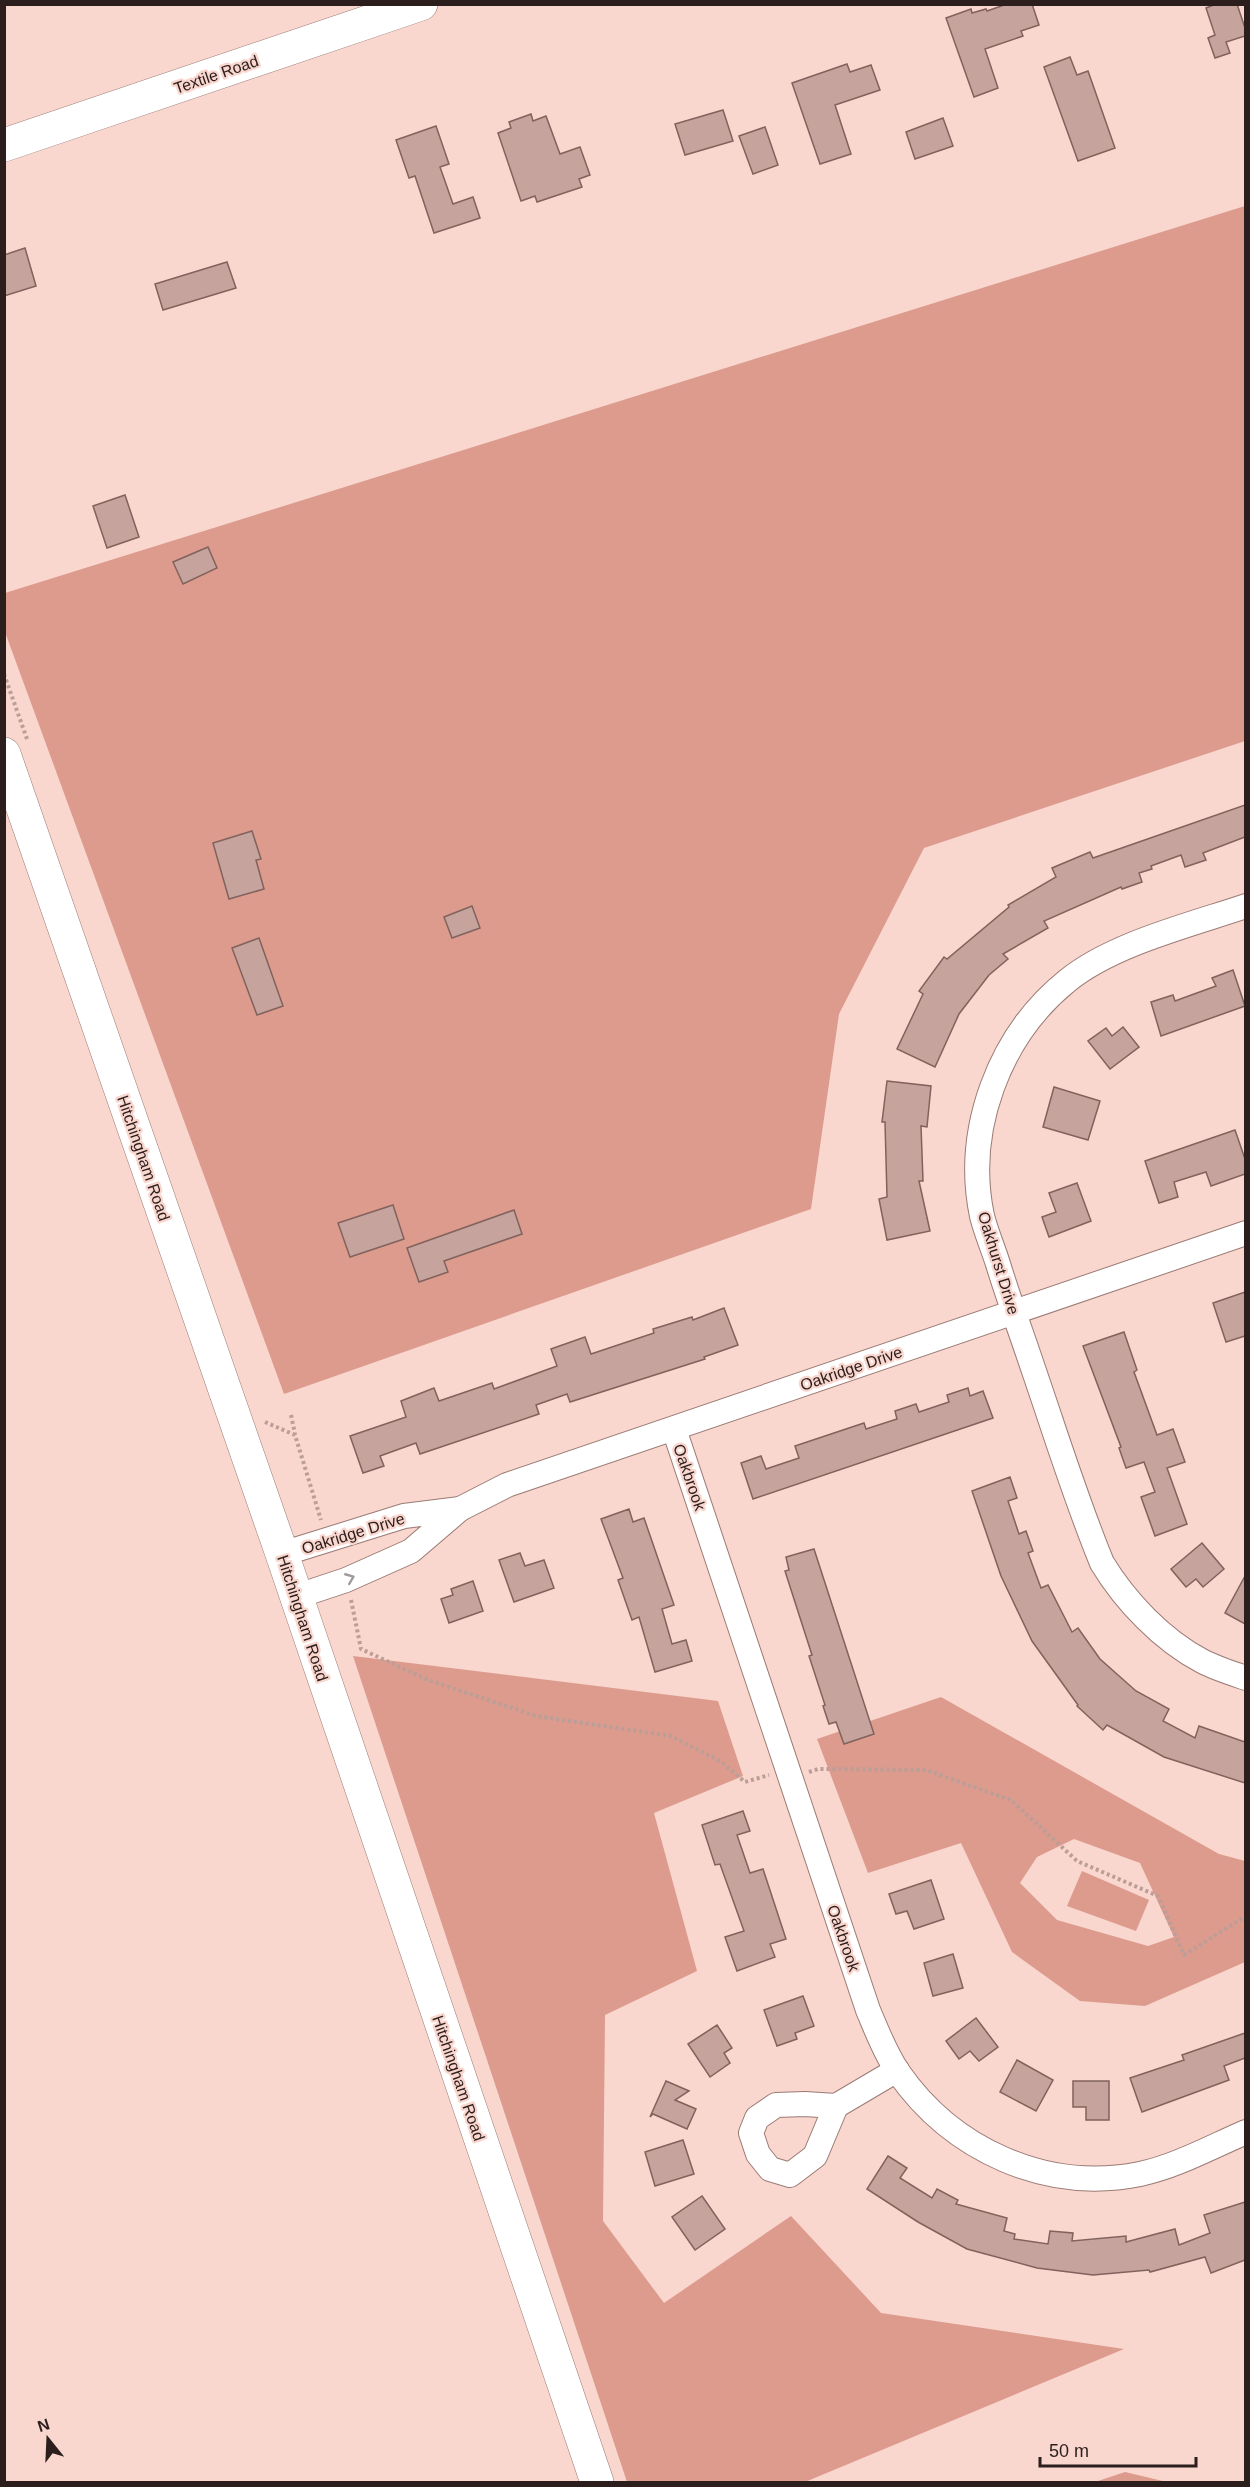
<svg xmlns="http://www.w3.org/2000/svg" width="1250" height="2487" viewBox="0 0 1250 2487" font-family="Helvetica,sans-serif">
	<style>
		.green { fill: #dc9b8d; fill-rule: evenodd }
		.building { fill: #c6a49d; stroke: #81625c; stroke-width: 1.5 }
		.lines { fill: none; stroke-linecap: round; stroke-linejoin: round }
		.street-casing { stroke: #9a7b74; stroke-width: 26 }
		.secondary-casing { stroke: #9a7b74; stroke-width: 34 }
		.path { stroke: #bb9e98; stroke-width: 4; stroke-dasharray: 3 3; stroke-linecap: butt }
		.street { stroke: #fff; stroke-width: 24 }
		.secondary { stroke: #fff; stroke-width: 33 }
		.oneway { stroke: #a09a99 }
		.labels { text-anchor: middle; stroke-width: 4.5; stroke-linejoin: round; paint-order: stroke }
		.street-label { font-size: 16px; fill: #2b1e1c; stroke: #f9d6ce }
	</style>
	<rect width="100%" height="100%" fill="#f9d6ce"/>
	<!-- green -->
	<g class="green">
		<path d="M1245 206V741L924 848 839 1014 811 1209 284 1394 5 632V593Z"/>
		<path d="M353 1656 718 1701 743 1776 654 1813 697 1971 605 2015 603 2221 664 2303 791 2216 881 2313 1124 2349 805 2482H627Z"/>
		<path d="M941 1697 1219 1854 1245 1861V1962L1145 2006 1080 2001 1012 1952 961 1843 868 1873 817 1739ZM1074 1839 1140 1863 1174 1937 1148 1946 1057 1920 1020 1883 1037 1857Z"/>
		<path d="M1082 1871 1149 1900 1136 1931 1067 1906Z"/>
		<path d="M1125 2472 1167 2482H1095Z"/>
	</g>
	<!-- building -->
	<g class="building">
		<path d="M1007 4H1032L1039 25 1021 31 1023 36 985 49 998 88 974 97 946 18 971 9 972 13 986 9 987 11Z"/>
		<path d="M1216 4H1237L1245 28V36L1226 42 1230 53 1215 58 1208 38 1215 35 1206 8Z"/>
		<path d="M1070 57 1077 75 1088 71 1115 148 1078 161 1044 67Z"/>
		<path d="M847 64 850 72 871 65 880 90 835 105 851 154 820 164 792 83Z"/>
		<path d="M723 110 733 141 685 155 675 124Z"/>
		<path d="M531 114 533 121 546 116 560 154 580 147 590 175 579 179 582 187 537 202 535 196 521 201 498 133 511 128 509 122Z"/>
		<path d="M943 118 953 146 915 159 906 132Z"/>
		<path d="M436 126 449 164 440 167 453 204 473 197 480 218 434 233 415 176 409 178 396 140Z"/>
		<path d="M765 127 778 165 753 174 739 136Z"/>
		<path d="M25 248 36 286 4 296V255Z"/>
		<path d="M227 262 236 288 163 310 155 284Z"/>
		<path d="M125 495 139 537 107 548 93 506Z"/>
		<path d="M208 547 217 568 183 584 173 562Z"/>
		<path d="M1245 805V837L1203 853 1206 860 1185 867 1181 855 1151 866 1152 869 1139 873 1142 882 1122 889 1121 887 1044 921 1048 928 1003 954 1008 959 989 975 959 1014 935 1067 897 1049 923 994 919 991 944 957 947 959 1009 907 1008 905 1056 877 1052 868 1090 852 1093 858Z"/>
		<path d="M252 831 261 859 256 860 264 889 229 899 213 843Z"/>
		<path d="M472 906 480 928 452 938 444 917Z"/>
		<path d="M259 938 283 1006 257 1015 232 948Z"/>
		<path d="M1233 970 1245 1006 1161 1036 1151 1002 1173 995 1175 1001 1216 986 1212 978Z"/>
		<path d="M1123 1027 1139 1047 1110 1069 1088 1041 1106 1028 1112 1036Z"/>
		<path d="M887 1081 931 1086 927 1127 921 1126 923 1181H919L930 1231 887 1240 879 1199 887 1197 885 1122H882Z"/>
		<path d="M1054 1087 1100 1101 1088 1140 1043 1127Z"/>
		<path d="M1235 1130 1245 1159V1174L1211 1186 1206 1172 1174 1182 1178 1197 1159 1203 1145 1161Z"/>
		<path d="M1077 1183 1091 1221 1049 1237 1042 1217 1056 1212 1049 1193Z"/>
		<path d="M393 1205 404 1239 350 1257 338 1223Z"/>
		<path d="M514 1210 522 1234 444 1261 448 1272 419 1282 407 1248Z"/>
		<path d="M1245 1292V1336L1226 1342 1213 1303Z"/>
		<path d="M724 1308 738 1345 704 1357 705 1359 570 1402 567 1394 536 1405 539 1414 420 1454 416 1443 380 1456 384 1466 363 1473 350 1436 406 1417 401 1401 434 1388 439 1401 492 1383 494 1389 557 1366 551 1349 585 1337 591 1354 654 1333 653 1329 692 1317 693 1320Z"/>
		<path d="M1124 1332 1137 1370 1134 1372 1157 1435 1173 1429 1185 1462 1167 1468 1187 1524 1155 1536 1141 1497 1155 1492 1144 1462 1126 1468 1119 1448 1121 1447 1083 1346Z"/>
		<path d="M968 1388 970 1396 983 1391 993 1418 753 1499 741 1463 761 1456 766 1469 799 1458 795 1446 864 1423 866 1429 897 1419 895 1411 916 1404 919 1412 949 1402 947 1395Z"/>
		<path d="M1010 1477 1017 1498 1008 1501 1019 1534 1026 1531 1033 1551 1028 1553 1041 1588 1048 1585 1072 1632 1078 1628 1100 1659 1136 1691 1169 1709 1163 1721 1195 1738 1199 1726 1245 1742V1783L1164 1757 1107 1725 1103 1730 1077 1706 1078 1705 1032 1641 1001 1576 972 1491Z"/>
		<path d="M629 1509 633 1522 644 1518 674 1605 662 1609 672 1644 686 1640 692 1661 655 1672 639 1617 632 1620 618 1580 623 1578 601 1519Z"/>
		<path d="M1202 1543 1224 1569 1203 1587 1196 1579 1186 1587 1171 1569Z"/>
		<path d="M814 1549 874 1734 844 1744 836 1722 829 1724 823 1706 825 1705 809 1656 812 1655 785 1571 789 1570 786 1557Z"/>
		<path d="M520 1553 525 1566 544 1560 554 1588 514 1602 499 1560Z"/>
		<path d="M1245 1576V1624L1225 1613Z"/>
		<path d="M473 1581 483 1611 449 1623 441 1599 453 1595 451 1589Z"/>
		<path d="M743 1811 750 1831 737 1835 750 1873 763 1869 786 1939 770 1944 775 1957 737 1971 725 1937 744 1931 720 1864 715 1865 702 1825Z"/>
		<path d="M931 1880 944 1919 914 1929 907 1911 896 1914 889 1894Z"/>
		<path d="M953 1954 963 1988 933 1996 924 1963Z"/>
		<path d="M803 1996 814 2026 795 2033 797 2039 777 2046 764 2010Z"/>
		<path d="M976 2018 998 2047 979 2061 970 2051 959 2059 946 2041Z"/>
		<path d="M717 2025 732 2048 724 2053 730 2063 710 2077 688 2044Z"/>
		<path d="M1245 2033V2058L1224 2066 1229 2080 1142 2112 1130 2078 1184 2060 1182 2055Z"/>
		<path d="M1017 2060 1053 2080 1036 2111 1000 2092Z"/>
		<path d="M666 2081 689 2091 675 2100 696 2109 687 2129 653 2114 650 2117Z"/>
		<path d="M1073 2081H1109V2120H1086V2107H1073Z"/>
		<path d="M683 2140 694 2174 655 2186 645 2152Z"/>
		<path d="M888 2156 907 2168 900 2178 932 2198 937 2189 958 2200 956 2204 1007 2218 1004 2231 1015 2234 1014 2239 1048 2244 1050 2231 1073 2233 1072 2241 1126 2236V2242L1175 2229 1179 2245 1210 2233 1204 2215 1245 2202V2260L1211 2273 1205 2257 1150 2272 1149 2270 1093 2275 1037 2268 967 2249 918 2222 867 2189Z"/>
		<path d="M702 2196 725 2229 695 2250 672 2217Z"/>
	</g>
	<g class="lines">
		<!-- street casing -->
		<g class="street-casing">
			<g id="street">
				<path d="M1246 906C1190 925 1112 944 1067 981 999 1036 964 1130 982 1216 986 1232 993 1248 998 1264 1009 1300 1022 1335 1034 1371 1056 1435 1076 1500 1102 1563 1125 1601 1162 1640 1202 1661 1215 1668 1231 1673 1246 1678"/>
				<path d="M674 1429 868 2010C877 2031 885 2053 898 2072 952 2150 1046 2193 1140 2174 1177 2166 1211 2147 1246 2132"/>
				<path d="M460 1509 507 1485 1246 1233"/>
				<path d="M282 1554 404 1516 460 1509 411 1551 346 1580 295 1597"/>
				<path d="M836 2106 815 2156 790 2175 770 2169 758 2154 751 2133 757 2118 776 2105 805 2104 836 2106 897 2070"/>
			</g>
		</g>
		<!-- secondary casing -->
		<g class="secondary-casing">
			<g id="secondary">
				<path d="M4 145 421 4"/>
				<path d="M4 754 282 1554 597 2482"/>
			</g>
		</g>
		<!-- path -->
		<g class="path">
			<path d="M4 674 27 739"/>
			<path d="M291 1415 295 1434"/>
			<path d="M265 1422 295 1435 321 1520"/>
			<path d="M351 1600 361 1649 428 1680 536 1716 671 1736 720 1761 745 1782 769 1775"/>
			<path d="M809 1772 818 1769 926 1770 1011 1800 1077 1861 1158 1896 1184 1955 1246 1916"/>
		</g>
		<!-- street -->
		<use href="#street" class="street"/>
		<!-- secondary -->
		<use href="#secondary" class="secondary"/>
	</g>
	<!-- one-way arrows -->
	<defs><path id="oneway-chevron" d="M-2-3.5L2.5 0L-2 3.5" fill="none" stroke-width="1.6" stroke-linecap="round" stroke-linejoin="round" transform="scale(1.5)"/></defs>
	<use class="oneway" href="#oneway-chevron" transform="translate(350 1578) rotate(-22)"/>
	<g class="labels">
		<!-- street labels -->
		<g class="street-label">
			<text transform="translate(216 74) rotate(-19)" y="6">Textile Road</text>
			<text transform="translate(144 1158) rotate(71)" y="6">Hitchingham Road</text>
			<text transform="translate(999 1263) rotate(73)" y="6">Oakhurst Drive</text>
			<text transform="translate(851 1368) rotate(-19)" y="6">Oakridge Drive</text>
			<text transform="translate(690 1477) rotate(71)" y="6">Oakbrook</text>
			<text transform="translate(353 1533) rotate(-17)" y="6">Oakridge Drive</text>
			<text transform="translate(303 1618) rotate(72)" y="6">Hitchingham Road</text>
			<text transform="translate(844 1938) rotate(71)" y="6">Oakbrook</text>
			<text transform="translate(459 2078) rotate(71)" y="6">Hitchingham Road</text>
		</g>
	</g>
	<!-- border -->
	<rect width="1250" height="2487" fill="none" stroke="#2b1e1c" stroke-width="12"/>
	<!-- north arrow -->
	<g transform="translate(48 2439) rotate(342)" stroke="#f9d6ce" stroke-width="4.5" paint-order="stroke">
	<path d="M0-4.5L10 22L0 15L-10 22Z" fill="#2b1e1c"/>
	<text y="-9" font-size="16" font-weight="bold" text-anchor="middle" fill="#2b1e1c">N</text>
	</g>
	<!-- scale -->
	<path d="M1040 2457v9h156v-9" fill="none" stroke="#2b1e1c" stroke-width="3"/>
	<text x="1049" y="2457" font-size="18" fill="#2b1e1c" stroke="#f9d6ce" stroke-width="4.5" paint-order="stroke">50 m</text>
</svg>
